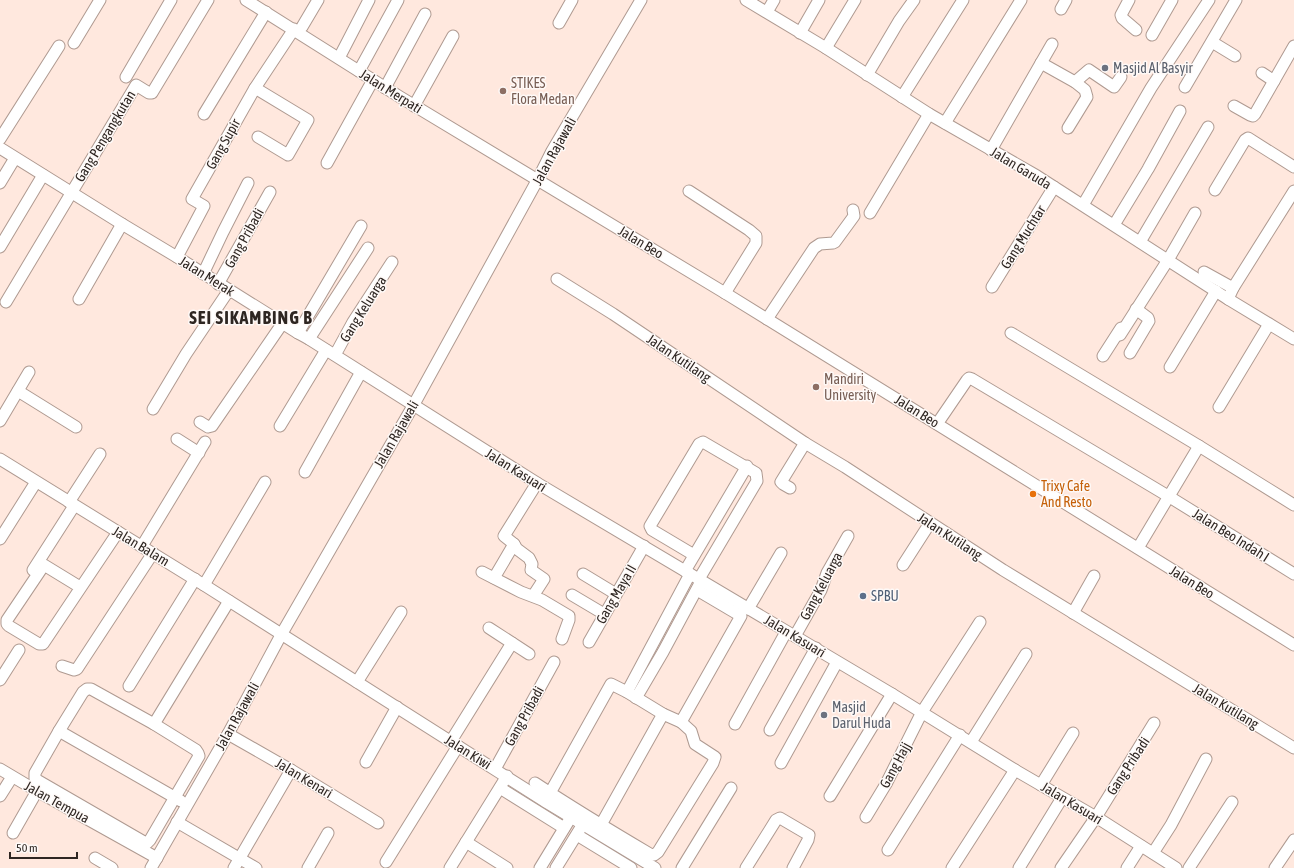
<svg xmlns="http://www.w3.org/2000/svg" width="1294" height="868" viewBox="0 0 1294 868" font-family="'Asap Condensed',sans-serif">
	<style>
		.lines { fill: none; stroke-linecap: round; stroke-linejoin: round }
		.minor-casing { stroke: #af9a91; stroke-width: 13 }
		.minor { stroke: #fff; stroke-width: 11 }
		.worship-dot { fill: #6b7280; stroke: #fef9f7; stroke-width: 1.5 }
		.education-dot { fill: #8d6e63; stroke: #fef9f7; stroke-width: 1.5 }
		.food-dot { fill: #e8710a; stroke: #fef9f7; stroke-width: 1.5 }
		.service-dot { fill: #5c6f8a; stroke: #fef9f7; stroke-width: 1.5 }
		.labels { text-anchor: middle; stroke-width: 3; stroke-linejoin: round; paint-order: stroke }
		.worship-label { font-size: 14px; fill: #5b616d; stroke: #fef9f7; text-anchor: start }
		.education-label { font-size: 14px; fill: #785e54; stroke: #fef9f7; text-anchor: start }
		.street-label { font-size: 14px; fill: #2e2622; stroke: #fef9f7 }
		.food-label { font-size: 14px; fill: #c56008; stroke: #fef9f7; text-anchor: start }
		.service-label { font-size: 14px; fill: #4e5e75; stroke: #fef9f7; text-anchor: start }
		.district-label { font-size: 18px; font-weight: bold; letter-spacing: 1px; fill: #2e2622; stroke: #fef9f7 }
	</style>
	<rect width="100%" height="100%" fill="#ffe8de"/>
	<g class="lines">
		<!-- minor casing -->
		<g class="minor-casing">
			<g id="minor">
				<path d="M246 0 400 97 725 293 1294 645"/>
				<path d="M746 0 826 48 929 114 1037 176 1228 299 1294 339"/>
				<path d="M1129 0 1121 15 1122 18 1136 30"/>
				<path d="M1061 9 1066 0"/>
				<path d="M767 12 774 0"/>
				<path d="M559 23 572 0"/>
				<path d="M302 27 318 0"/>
				<path d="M800 33 819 0"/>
				<path d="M1152 35 1172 0"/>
				<path d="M1212 42 1235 56"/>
				<path d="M74 43 100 0"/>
				<path d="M826 48 855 0"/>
				<path d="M339 58 369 0"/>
				<path d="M1041 63 1075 82 1085 90 1087 97 1068 128"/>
				<path d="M359 71 398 0"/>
				<path d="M1262 73 1274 81"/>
				<path d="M867 75 899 21 914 0"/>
				<path d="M126 77 171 0"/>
				<path d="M1075 82 1089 70 1114 87 1121 77"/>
				<path d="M1185 87 1236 0"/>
				<path d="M255 88 308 120 288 155 258 137"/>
				<path d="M385 88 425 14"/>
				<path d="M902 97 963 0"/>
				<path d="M414 106 453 36"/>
				<path d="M1234 106 1250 115 1253 116 1255 114 1294 46"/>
				<path d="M204 114 266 12"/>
				<path d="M945 123 1021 0"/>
				<path d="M0 139 59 46"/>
				<path d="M0 148 122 224 177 257 298 333 309 339 537 483 892 694 1015 770 1096 817 1176 868"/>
				<path d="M991 150 1052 44"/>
				<path d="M327 163 373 80"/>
				<path d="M0 183 15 158"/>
				<path d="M1215 190 1245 140 1248 138 1294 167"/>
				<path d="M689 191 749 230 756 236V243L725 293"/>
				<path d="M1083 205 1151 88 1209 0"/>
				<path d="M870 213 929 114"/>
				<path d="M1114 225 1148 169 1180 111"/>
				<path d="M1140 242 1208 127"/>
				<path d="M0 247 43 175"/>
				<path d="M177 257 204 206 192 199 255 88 294 29"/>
				<path d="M1204 272 1233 288"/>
				<path d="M203 274 223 232 248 183"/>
				<path d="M557 279 613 314 805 443 845 467 1003 570 1294 748"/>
				<path d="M218 284 270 192"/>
				<path d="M992 287 1054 187"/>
				<path d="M79 299 122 224"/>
				<path d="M1228 299 1233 288 1294 191"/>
				<path d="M6 302 136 85 149 93H152L208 0"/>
				<path d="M767 319 814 248 820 244 833 243 835 242 854 216 853 210"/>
				<path d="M298 333 361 226"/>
				<path d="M1011 333 1199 446 1294 505"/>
				<path d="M1120 335 1168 260 1195 213"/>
				<path d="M309 339 368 248"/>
				<path d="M1130 353 1149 321 1148 318 1136 309"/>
				<path d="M335 355 353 322 392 262"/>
				<path d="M1103 356 1121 328"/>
				<path d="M1170 367 1216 291"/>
				<path d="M18 391 76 427"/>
				<path d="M1219 407 1269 324"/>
				<path d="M153 409 186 354 229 290"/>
				<path d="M0 421 29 372"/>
				<path d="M200 422 208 427 212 426 282 324"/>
				<path d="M937 424 967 380 969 378 972 379 1168 496 1294 574"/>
				<path d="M280 426 326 350"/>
				<path d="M177 439 199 453"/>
				<path d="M0 459 204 585 546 802 655 868"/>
				<path d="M305 472 361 372"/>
				<path d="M790 488 783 484 781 482 805 443"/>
				<path d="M69 502 100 454"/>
				<path d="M0 539 36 482"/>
				<path d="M142 546 205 442"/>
				<path d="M1138 548 1199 446"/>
				<path d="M694 555 652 530 650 526 699 444 703 442 756 473 757 481 699 579"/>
				<path d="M903 565 930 523"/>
				<path d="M33 570 74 506"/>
				<path d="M685 571 747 466"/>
				<path d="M482 572 521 592 542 600 569 616V620L562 639"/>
				<path d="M583 574 616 594"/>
				<path d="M494 578 514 544"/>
				<path d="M204 585 265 482"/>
				<path d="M80 587 44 565 7 620V624L9 626 39 644H43L118 532"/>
				<path d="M572 595 604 614"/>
				<path d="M533 596 544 579 531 570 532 564 529 558 517 549 514 544 504 536 537 483"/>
				<path d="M748 609 781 553"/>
				<path d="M1073 613 1094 576"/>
				<path d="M489 628 529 654"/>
				<path d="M795 636 821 590 827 573 848 536"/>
				<path d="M589 642 644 546"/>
				<path d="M62 666 74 670 77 669 153 553"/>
				<path d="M0 680 19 650"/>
				<path d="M357 682 401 612"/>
				<path d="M129 686 195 579"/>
				<path d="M87 689H91L154 724 196 750 198 753 199 756 150 840 147 843 144 842 35 779V773L59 731 83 692Z"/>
				<path d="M627 692 690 574"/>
				<path d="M636 698 663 652 699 585"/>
				<path d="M681 722 741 616 697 590"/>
				<path d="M154 724 229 601"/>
				<path d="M735 724 786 632"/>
				<path d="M770 730 816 648"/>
				<path d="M59 731 181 801"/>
				<path d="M228 734 291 770 378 823"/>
				<path d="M451 741 512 643"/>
				<path d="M971 742 1026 654"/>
				<path d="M366 762 397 707"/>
				<path d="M781 763 837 662"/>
				<path d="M0 769 37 791 157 858"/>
				<path d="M495 769 554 662"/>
				<path d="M535 783C573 808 611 831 650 854L654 855 658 852 713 763 715 757 695 744 691 731 681 722 663 714 627 692 611 684 550 793 546 802"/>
				<path d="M1041 785 1073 733"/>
				<path d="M500 788 564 828"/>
				<path d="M0 796 12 777"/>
				<path d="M830 796 892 694"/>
				<path d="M866 817 886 784 922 712 980 622"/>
				<path d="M177 822 256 868"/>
				<path d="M598 830 663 714"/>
				<path d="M13 833 37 791"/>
				<path d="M577 835 631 868"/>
				<path d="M466 842 507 868"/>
				<path d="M888 850 960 735"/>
				<path d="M1153 853 1171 825 1206 759"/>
				<path d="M95 858 112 868"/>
				<path d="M386 862 458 746"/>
				<path d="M151 868 228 734 281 635 413 406 538 179 552 151 641 0"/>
				<path d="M234 868 291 770"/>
				<path d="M308 868 328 833"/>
				<path d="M450 868 507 776"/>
				<path d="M540 868 568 822"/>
				<path d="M556 868 580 829"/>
				<path d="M682 868 731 788"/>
				<path d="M746 868 776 820 780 818 809 835 808 840 793 868"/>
				<path d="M952 868 1015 770"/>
				<path d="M1019 868 1062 798"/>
				<path d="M1061 868 1096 817 1154 723"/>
				<path d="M1127 868 1141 846"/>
				<path d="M1189 868 1232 802"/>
				<path d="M1275 868 1294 840"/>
			</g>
		</g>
		<!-- minor -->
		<use href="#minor" class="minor"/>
	</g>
	<!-- markers -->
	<g class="worship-dot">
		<circle cx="1105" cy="68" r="4"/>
		<circle cx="824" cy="715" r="4"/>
	</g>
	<g class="education-dot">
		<circle cx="503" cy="91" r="4"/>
		<circle cx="816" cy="387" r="4"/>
	</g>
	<circle class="food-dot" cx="1033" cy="494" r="4"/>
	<circle class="service-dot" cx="863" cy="596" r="4"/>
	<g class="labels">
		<!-- worship labels -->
		<g class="worship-label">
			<text x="1113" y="73">Masjid Al Basyir</text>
			<text x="832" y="712">Masjid<tspan x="832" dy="16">Darul Huda</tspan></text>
		</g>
		<!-- education labels -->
		<g class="education-label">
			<text x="511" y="88">STIKES<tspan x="511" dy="16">Flora Medan</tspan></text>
			<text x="824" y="384">Mandiri<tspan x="824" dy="16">University</tspan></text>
		</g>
		<!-- street labels -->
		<g class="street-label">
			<text transform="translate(391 91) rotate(32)" y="5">Jalan Merpati</text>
			<text transform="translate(105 136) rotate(-59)" y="5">Gang Pengangkutan</text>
			<text transform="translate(223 144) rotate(-61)" y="5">Gang Supir</text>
			<text transform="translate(554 151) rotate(-61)" y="5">Jalan Rajawali</text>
			<text transform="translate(1021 168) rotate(31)" y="5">Jalan Garuda</text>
			<text transform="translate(1023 237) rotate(-58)" y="5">Gang Muchtar</text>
			<text transform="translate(244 238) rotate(-61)" y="5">Gang Pribadi</text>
			<text transform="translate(641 242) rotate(31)" y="5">Jalan Beo</text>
			<text transform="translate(207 276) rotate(32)" y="5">Jalan Merak</text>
			<text transform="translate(363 309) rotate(-58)" y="5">Gang Keluarga</text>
			<text transform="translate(679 358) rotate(34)" y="5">Jalan Kutilang</text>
			<text transform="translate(917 411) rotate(32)" y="5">Jalan Beo</text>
			<text transform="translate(396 434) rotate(-60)" y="5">Jalan Rajawali</text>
			<text transform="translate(516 470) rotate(32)" y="5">Jalan Kasuari</text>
			<text transform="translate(1231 535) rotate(32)" y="5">Jalan Beo Indah I</text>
			<text transform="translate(950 536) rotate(33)" y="5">Jalan Kutilang</text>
			<text transform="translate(141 546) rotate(31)" y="5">Jalan Balam</text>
			<text transform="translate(1192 582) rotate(32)" y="5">Jalan Beo</text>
			<text transform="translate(821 586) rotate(-62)" y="5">Gang Keluarga</text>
			<text transform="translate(616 594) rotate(-60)" y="5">Gang Maya II</text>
			<text transform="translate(795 636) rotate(31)" y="5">Jalan Kasuari</text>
			<text transform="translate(1226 706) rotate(31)" y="5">Jalan Kutilang</text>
			<text transform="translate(237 716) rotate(-61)" y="5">Jalan Rajawali</text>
			<text transform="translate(524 716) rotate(-61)" y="5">Gang Pribadi</text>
			<text transform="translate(468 752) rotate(32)" y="5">Jalan Kiwi</text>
			<text transform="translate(895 765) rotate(-62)" y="5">Gang Hajj</text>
			<text transform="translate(1128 766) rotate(-57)" y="5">Gang Pribadi</text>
			<text transform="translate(304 778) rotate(31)" y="5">Jalan Kenari</text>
			<text transform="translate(57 802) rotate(29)" y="5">Jalan Tempua</text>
			<text transform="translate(1072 803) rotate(31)" y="5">Jalan Kasuari</text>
		</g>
		<!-- food labels -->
		<g class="food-label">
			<text x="1041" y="491">Trixy Cafe<tspan x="1041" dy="16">And Resto</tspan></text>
		</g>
		<!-- service labels -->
		<g class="service-label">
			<text x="871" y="601">SPBU</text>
		</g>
		<!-- district labels -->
		<g class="district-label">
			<text x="251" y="324">SEI SIKAMBING B</text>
		</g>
	</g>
	<!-- scale -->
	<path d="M10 852v6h67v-6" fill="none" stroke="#2e2622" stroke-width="2"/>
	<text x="16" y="852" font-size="12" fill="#2e2622" stroke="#fef9f7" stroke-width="3" paint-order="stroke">50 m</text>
</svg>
